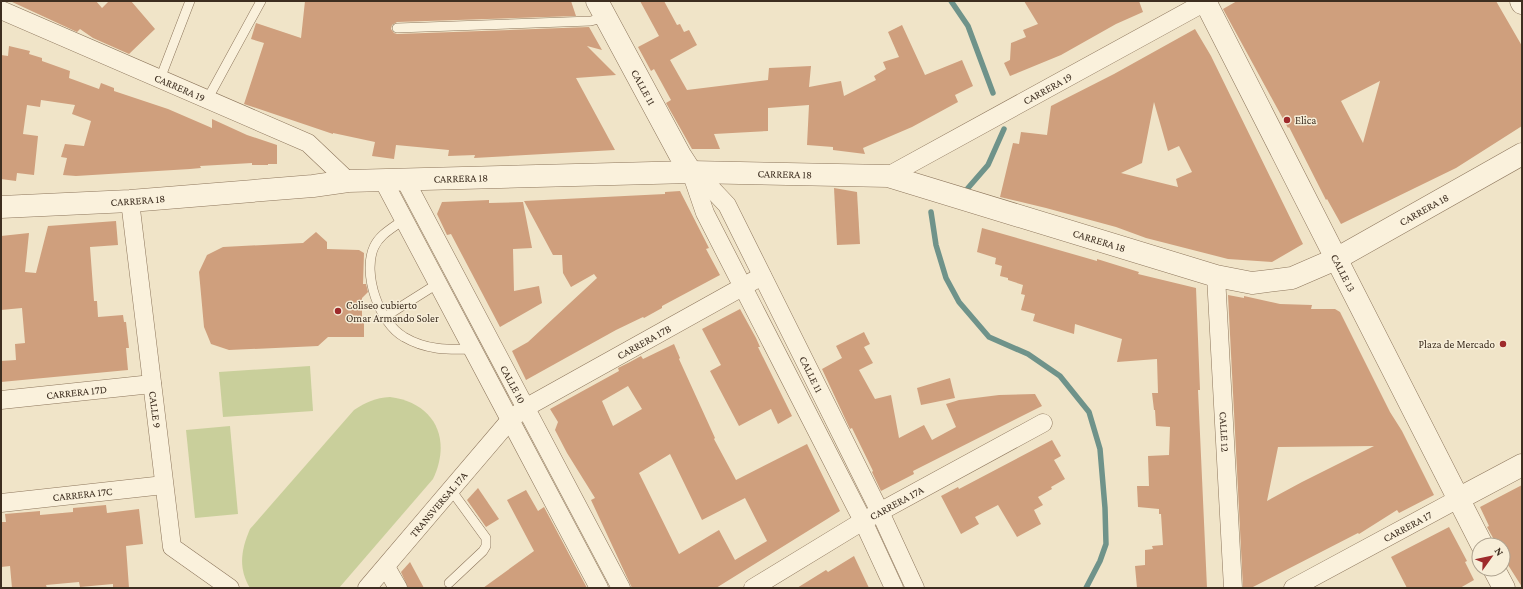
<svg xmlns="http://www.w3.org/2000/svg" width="1523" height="589" viewBox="0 0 1523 589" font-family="'Crimson Pro',serif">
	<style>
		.green { fill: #c9cf9b }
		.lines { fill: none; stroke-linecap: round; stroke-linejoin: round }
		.stream { stroke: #6f938a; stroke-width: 5.5 }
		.building { fill: #cf9f7d; fill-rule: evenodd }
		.service-casing { stroke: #8d765c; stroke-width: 10 }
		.minor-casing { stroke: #8d765c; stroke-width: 19 }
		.tertiary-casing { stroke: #8d765c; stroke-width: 23 }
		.service { stroke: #faf1dc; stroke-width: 9 }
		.minor { stroke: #faf1dc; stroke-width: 18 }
		.tertiary { stroke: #faf1dc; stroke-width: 22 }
		.poi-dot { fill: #9e2a2b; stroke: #f7eed8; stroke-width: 1.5 }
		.labels { text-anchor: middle; stroke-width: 3; stroke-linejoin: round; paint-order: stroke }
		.street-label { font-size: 11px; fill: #3d2e20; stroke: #f7eed8 }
		.poi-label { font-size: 11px; fill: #3d2e20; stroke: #f7eed8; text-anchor: start }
	</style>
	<rect width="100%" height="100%" fill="#f0e4c8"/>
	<!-- green -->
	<g class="green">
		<path d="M310 366 313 411 223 417 219 372Z"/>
		<path d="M390 397C435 403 452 439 433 479L339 588H250C238 568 241 550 250 529L354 410C366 402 375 398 390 397Z"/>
		<path d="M230 426 238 514 195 518 186 430Z"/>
	</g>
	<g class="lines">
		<!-- stream -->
		<g class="stream">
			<path d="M951 1 968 26 993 93"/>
			<path d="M968 188 988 165 1004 129"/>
			<path d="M931 212 936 245 946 278 959 302 989 337 1028 354 1060 376 1089 412 1100 449 1105 508 1106 544 1100 561 1086 588"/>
		</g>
	</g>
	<!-- building -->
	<g class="building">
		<path d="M10 1H96L102 8 109 1H131L155 29 129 54 93 38 80 29 77 32Z"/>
		<path d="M305 1H571L576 16 397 22 392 25 391 29 394 33 397 34 589 27 602 50 587 46 616 75 576 78 615 150 474 158 475 155 448 156 449 150 396 145 394 159 372 156 375 142 333 133V134L244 104 264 43 251 39 256 23 301 38Z"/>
		<path d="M640 1H664L677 25 680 24 684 32 689 30 697 45 670 60 687 90 768 80 769 68 811 66 809 87 841 81 844 96 876 80 874 76 886 69 883 62 899 57 888 32 902 25 925 75 962 60 973 86 955 95 958 102 912 127 863 148 865 154 833 150V147L807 145 809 105 768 108V131L714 134 720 149H692L666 103 671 100 654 69 651 71 638 47 659 36Z"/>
		<path d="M1024 1H1139L1143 12 1116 24 1061 55 1010 76 1004 63 1010 60 1011 43 1026 37 1023 30 1038 24Z"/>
		<path d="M1237 1H1496L1522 46V126L1456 168 1341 224 1327 199 1326 200 1289 127 1288 128 1223 9ZM1380 81 1363 143 1341 101Z"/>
		<path d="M1195 29 1211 56 1303 244 1272 262 1228 259 1146 238 1116 227 1046 208 1000 197 1013 143 1019 144 1021 132 1047 135 1051 106 1114 74ZM1154 102 1168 151 1179 146 1192 172 1176 179 1178 187 1121 173 1142 163Z"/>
		<path d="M9 46 30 51 29 54 42 58V61L70 71 69 78 99 89 101 83 114 88V91L168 109 212 128V119L247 135 277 145V164H268V165H252V163L200 166 201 168 190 169 76 176 63 175 67 158 61 157 65 144 84 146 91 121 72 114 75 105 41 100 40 107 27 105 23 134 38 136 34 175 17 173 16 181 1 179V55L8 56Z"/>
		<path d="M834 188 857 192 860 244 837 245Z"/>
		<path d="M680 191 709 248 706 249 720 275 662 306V308L644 318 643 317 616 330 526 380 512 351 528 342 597 278 594 274 571 287 563 273 562 255H553L524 201 665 194V192Z"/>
		<path d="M489 200V203L523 202 532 248 513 249 514 291 539 286 542 303 500 327 451 234 447 235 437 214 442 202Z"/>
		<path d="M116 221 118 245 90 247 94 301H97L98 317 123 315 124 322H126L129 348H126L128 370 1 382V361L16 360 15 344 25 343 22 308 1 310V236L29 233 25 272 36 273 48 226Z"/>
		<path d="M982 228 1097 261V259L1139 272 1138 274 1196 288 1200 390H1198L1207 588H1137L1135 566 1145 565V550L1153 549 1152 546 1163 545 1161 514H1159V509L1138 507 1137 486H1149L1148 456 1169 455 1170 427 1156 426 1155 410H1154L1152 393H1158L1157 359 1117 362 1122 339 1075 324 1074 334 1033 321 1035 314 1021 310 1025 295 1021 294 1023 285 1008 280V278L1000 276 1002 266 995 264 996 258 977 252Z"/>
		<path d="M316 232 327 242V249L359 250 364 253 363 284H366L368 292 362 298V320H364V337H328L318 346 229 350 211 344 204 327 199 272 207 255 223 247 303 243Z"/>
		<path d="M1228 295 1244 298V296L1280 304 1312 305 1311 309H1335L1340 312 1390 412 1402 431 1434 495 1399 513 1397 510 1359 534 1358 533 1251 588H1243ZM1374 446 1302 482 1267 501 1278 447Z"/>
		<path d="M740 309 756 338 760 347H758L792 416 778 424 771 409 739 426 710 371 721 365 702 329Z"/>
		<path d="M864 332 870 344 864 347 873 363 859 370 875 399 891 395 899 438 924 425 932 440 956 427 946 404 959 400 999 395 1035 394 1042 406 913 471 914 474 881 491 872 472 873 471 852 428 850 429 822 369 842 358 836 346Z"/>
		<path d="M674 344 680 358 679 359 715 438 714 439 736 480 807 444 840 511 716 588H632L591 500 595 498 567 453 555 430 558 422 550 409 619 371 618 368 630 362 641 356 643 359ZM628 386 642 409 613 426 602 401ZM670 454 702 520 745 498 767 541 735 560 719 530 679 554 639 473Z"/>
		<path d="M950 378 955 398 921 405 917 388Z"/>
		<path d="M1052 440 1061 456 1054 460 1065 479 1051 487 1052 489 1038 497 1043 505 1034 510 1041 524 1017 537 998 505 975 517 979 524 961 534 941 496 958 487 959 489Z"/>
		<path d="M1522 485V587L1503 557V545H1497L1487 527 1489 526 1480 507Z"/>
		<path d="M478 488 499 519 486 527 467 500Z"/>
		<path d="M526 490 538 511 544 507 587 588H483L534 551 507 500Z"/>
		<path d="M106 505 107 513 139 509 143 544 126 546 129 588H113V584L80 587 79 582 46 585 47 588H12L10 566 1 567V522H6L5 514 40 511V515L73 512V508Z"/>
		<path d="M1449 527 1467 561 1465 562 1474 580 1460 588H1407L1391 557Z"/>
		<path d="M854 556 869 588H797L826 570 828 572Z"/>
		<path d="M410 562 424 588H408L401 572Z"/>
	</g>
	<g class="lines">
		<!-- service casing -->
		<g class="service-casing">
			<g id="service">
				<path d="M397 28 591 21 605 17"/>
				<path d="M160 79 190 1"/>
				<path d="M207 100 261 1"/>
				<path d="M403 220C393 228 380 234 374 247 362 273 379 323 404 337 426 350 448 350 472 349"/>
				<path d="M383 318 437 284"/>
				<path d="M449 583 483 551 486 546V538L451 490"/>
			</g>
		</g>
		<!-- minor casing -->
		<g class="minor-casing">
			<g id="minor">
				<path id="s1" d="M1 10 308 143 348 181"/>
				<path id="s2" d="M691 172 710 187 727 205 880 512 915 588"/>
				<path d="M691 172 705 213 863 521 894 588"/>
				<path id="s3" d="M888 176 1207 1"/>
				<path d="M383 180 599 588"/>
				<path id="s4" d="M405 180 621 588"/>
				<path id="s5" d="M130 201 172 547 230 588"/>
				<path id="s6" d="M1216 276 1233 588"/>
				<path id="s7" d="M1 400 152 384"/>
				<path id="s8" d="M1 503 164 485"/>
				<path d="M386 567 398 588"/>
				<path id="s9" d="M367 588 510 420 525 408 762 276"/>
				<path id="s10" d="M753 588 863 521 1043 423"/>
				<path id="s11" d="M1293 588 1458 499"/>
			</g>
		</g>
		<!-- tertiary casing -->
		<g class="tertiary-casing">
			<g id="tertiary">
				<path id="s12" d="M597 1 680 155 691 172"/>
				<path id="s13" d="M1205 1 1482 545"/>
				<path d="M1521 1 1522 3"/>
				<path id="s14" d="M1 207 130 201 313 186 348 181 691 172 888 176 1216 276 1252 283 1292 278 1336 259 1522 154"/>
				<path d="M1458 499 1522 465"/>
				<path d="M1494 569 1504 588"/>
			</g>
		</g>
		<!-- service -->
		<use href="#service" class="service"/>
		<!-- minor -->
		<use href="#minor" class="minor"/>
		<!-- tertiary -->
		<use href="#tertiary" class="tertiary"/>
	</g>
	<!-- markers -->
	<g class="poi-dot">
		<circle cx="1287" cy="120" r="4"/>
		<circle cx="338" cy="311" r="4"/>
		<circle cx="1503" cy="344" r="4"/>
	</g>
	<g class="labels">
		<!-- street labels -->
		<g class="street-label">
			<text dy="4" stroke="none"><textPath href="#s12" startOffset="98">CALLE 11</textPath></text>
			<text dy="4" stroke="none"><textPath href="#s1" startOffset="195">CARRERA 19</textPath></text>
			<text dy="4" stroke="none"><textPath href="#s3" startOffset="182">CARRERA 19</textPath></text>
			<text dy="4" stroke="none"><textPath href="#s14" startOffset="785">CARRERA 18</textPath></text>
			<text dy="4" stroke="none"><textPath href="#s14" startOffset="461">CARRERA 18</textPath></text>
			<text dy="4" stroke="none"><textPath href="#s14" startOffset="137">CARRERA 18</textPath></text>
			<text dy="4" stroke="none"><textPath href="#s14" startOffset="1457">CARRERA 18</textPath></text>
			<text dy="4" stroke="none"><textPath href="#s14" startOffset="1109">CARRERA 18</textPath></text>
			<text dy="4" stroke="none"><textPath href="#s13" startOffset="305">CALLE 13</textPath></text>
			<text dy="4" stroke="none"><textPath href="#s9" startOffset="376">CARRERA 17B</textPath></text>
			<text dy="4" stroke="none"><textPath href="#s2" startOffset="238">CALLE 11</textPath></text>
			<text dy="4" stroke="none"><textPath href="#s4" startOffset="231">CALLE 10</textPath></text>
			<text dy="4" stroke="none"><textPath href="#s7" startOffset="76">CARRERA 17D</textPath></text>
			<text dy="4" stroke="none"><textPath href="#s5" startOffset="210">CALLE 9</textPath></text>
			<text dy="4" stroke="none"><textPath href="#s6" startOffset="156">CALLE 12</textPath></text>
			<text dy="4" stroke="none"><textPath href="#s8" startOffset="82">CARRERA 17C</textPath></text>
			<text dy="4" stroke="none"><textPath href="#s10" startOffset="167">CARRERA 17A</textPath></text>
			<text dy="4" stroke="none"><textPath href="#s9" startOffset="110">TRANSVERSAL 17A</textPath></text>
			<text dy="4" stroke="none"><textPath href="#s11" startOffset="130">CARRERA 17</textPath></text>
		</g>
		<!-- poi labels -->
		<g class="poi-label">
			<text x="1295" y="124">Elica</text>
			<text x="346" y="309">Coliseo cubierto<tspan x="346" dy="13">Omar Armando Soler</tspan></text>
			<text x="1495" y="348" text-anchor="end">Plaza de Mercado</text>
		</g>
	</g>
	<!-- border -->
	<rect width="1523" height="589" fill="none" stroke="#3d2e20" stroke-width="4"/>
	<!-- north arrow -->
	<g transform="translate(1491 557) rotate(57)"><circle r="19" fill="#f7eed8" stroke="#ada18e"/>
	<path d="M0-3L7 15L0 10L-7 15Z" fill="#9e2a2b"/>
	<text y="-6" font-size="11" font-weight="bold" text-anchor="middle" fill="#3d2e20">N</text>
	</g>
</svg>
